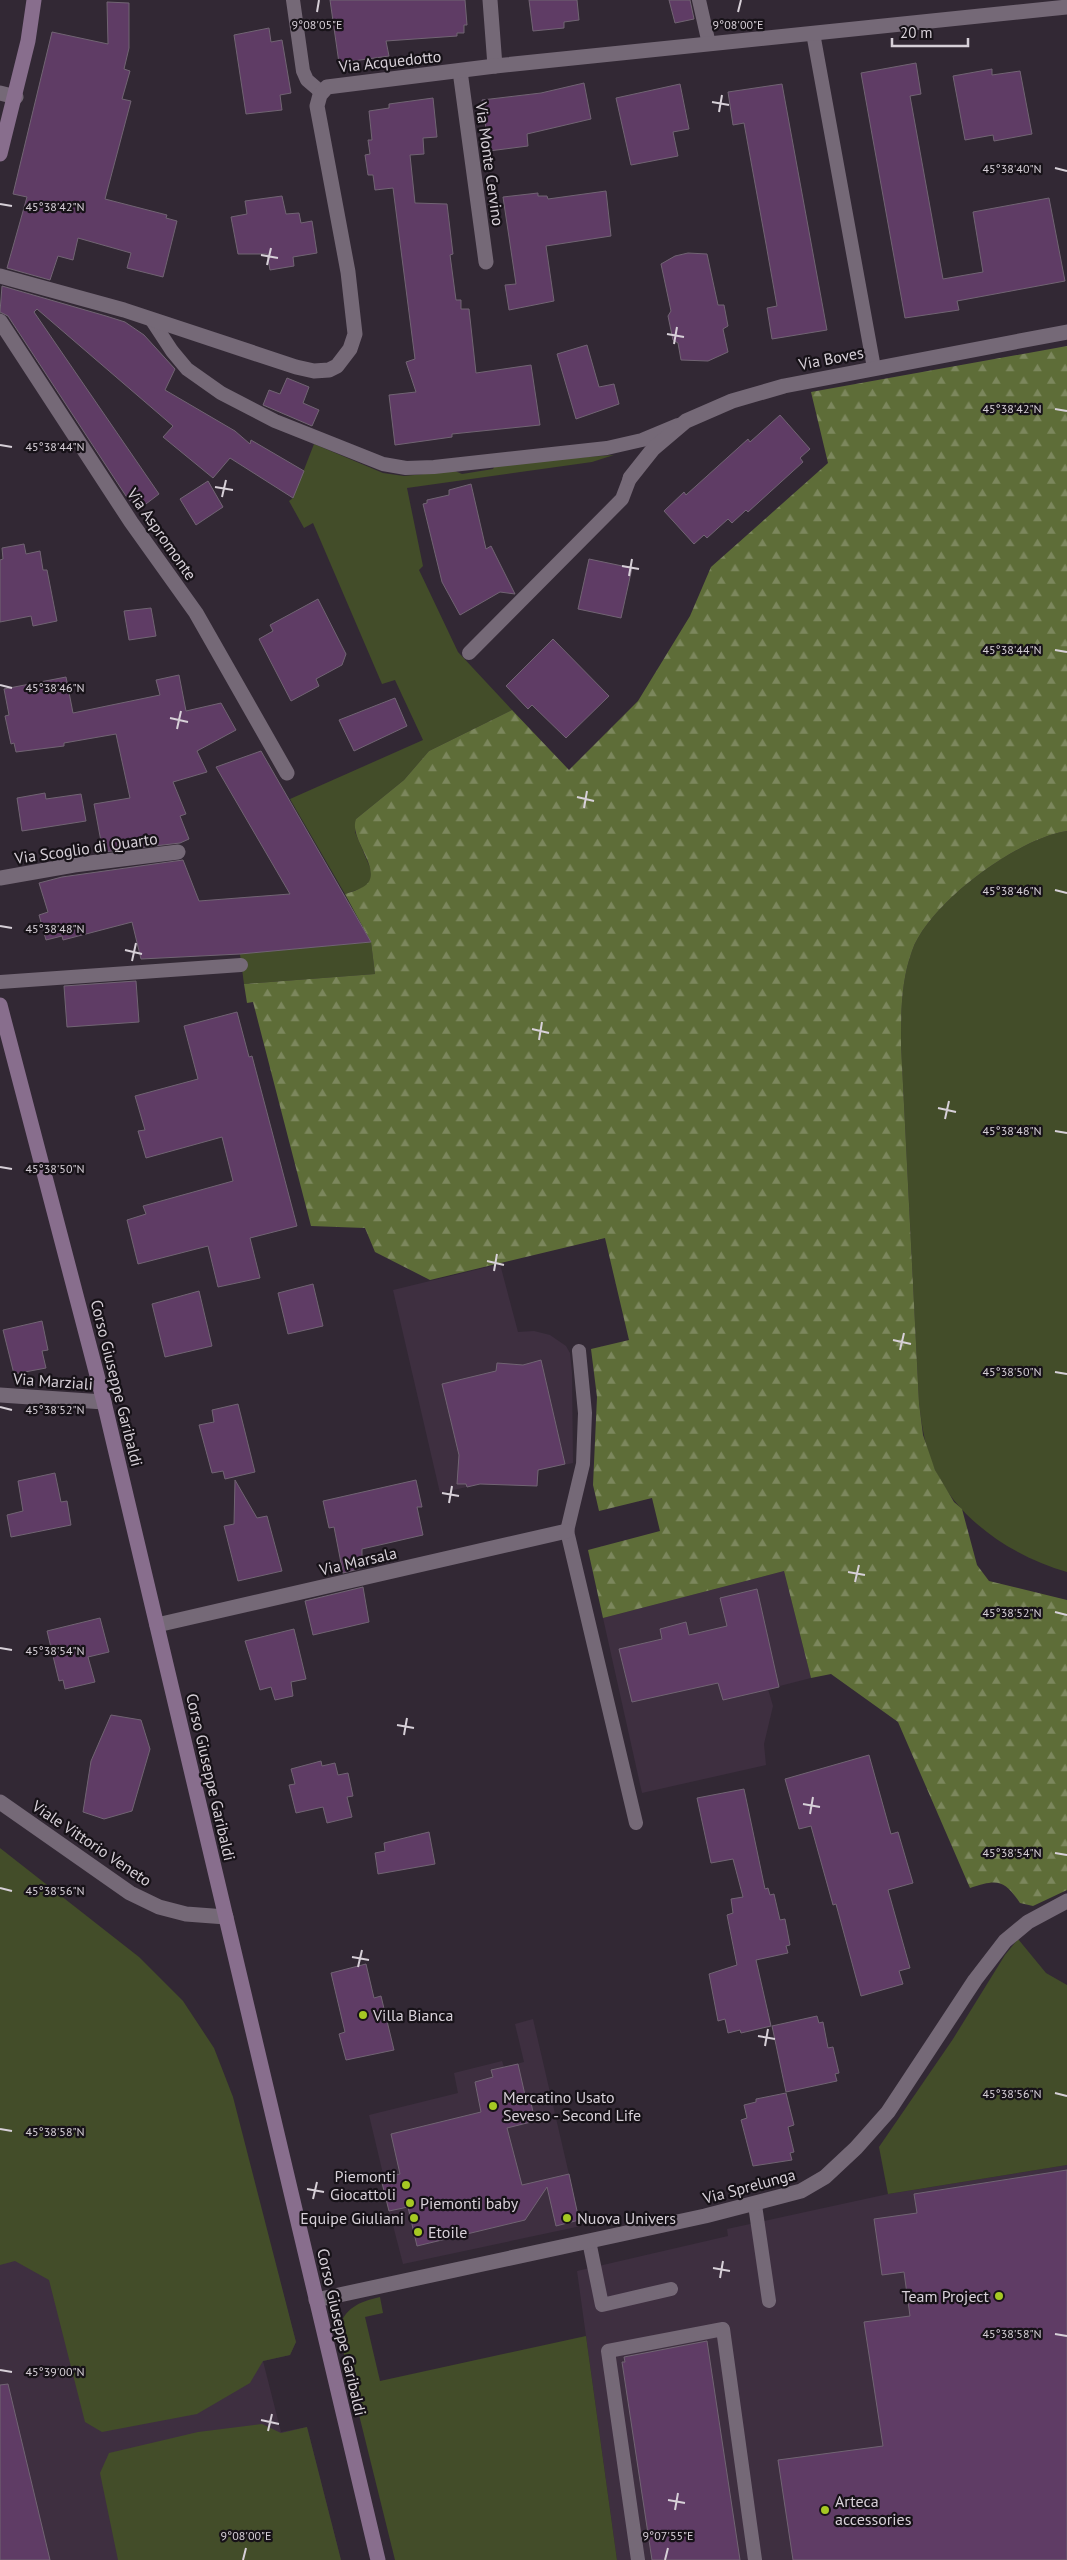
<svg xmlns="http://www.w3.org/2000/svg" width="1067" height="2560" viewBox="0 0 1067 2560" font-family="'PT Sans',sans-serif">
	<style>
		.built { fill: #3e2f40 }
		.grass { fill: #434d29 }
		.forest { fill: url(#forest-firs) }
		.building { fill: #5f3c65; stroke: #716473 }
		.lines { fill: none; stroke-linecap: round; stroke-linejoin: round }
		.lane { stroke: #756977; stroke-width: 14 }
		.street { stroke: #756977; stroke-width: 15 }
		.secondary { stroke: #886e8d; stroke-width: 15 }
		.ticks { fill: none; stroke: #d7d0d8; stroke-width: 2 }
		.poi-dot { fill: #a5c823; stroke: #171218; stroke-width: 2 }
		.labels { text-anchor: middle; stroke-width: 4.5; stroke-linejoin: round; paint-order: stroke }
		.street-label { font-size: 16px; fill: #d7d0d8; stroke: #171218 }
		.poi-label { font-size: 16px; fill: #d7d0d8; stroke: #171218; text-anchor: start }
		.ticks-label { font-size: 12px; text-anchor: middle; fill: #d7d0d8; stroke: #171218; stroke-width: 4.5; stroke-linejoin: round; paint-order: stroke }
	</style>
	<defs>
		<pattern id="forest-firs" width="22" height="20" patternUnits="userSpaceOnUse" patternTransform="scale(1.25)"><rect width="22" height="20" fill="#5e6d38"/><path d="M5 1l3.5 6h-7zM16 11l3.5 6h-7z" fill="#7c875d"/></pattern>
	</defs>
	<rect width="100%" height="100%" fill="#322834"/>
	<!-- built -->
	<g class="built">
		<path d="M500 1264 518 1332 534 1331 550 1335 566 1346 570 1353 572 1373 573 1463 539 1470 537 1486 480 1484 440 1493 393 1290Z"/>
		<path d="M784 1571 811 1678 768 1689 773 1706 764 1744 766 1765 642 1793 603 1618Z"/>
		<path d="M0 1850 221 2090 251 2172 296 2342 290 2355 263 2361 281 2432 307 2427 341 2560H0Z"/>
		<path d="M533 2019 581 2226 403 2264 381 2179 384 2178 369 2115 458 2093 454 2073 502 2061 504 2067 524 2062 515 2024Z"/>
		<path d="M1067 2165V2560H617L577 2271 728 2236 727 2229 787 2216 888 2194Z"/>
	</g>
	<!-- grass -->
	<g class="grass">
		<path d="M314 444 383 473 404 476 455 471 462 474 493 469 496 464 614 455 592 462 407 488 423 566 419 570 458 652 512 710 429 751 404 780 356 819 355 832 371 870V879L365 887 345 894 290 799 423 740 395 680 382 684 313 523 304 528 289 501 293 498Z"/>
		<path d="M1067 831V1572C1014 1557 959 1521 935 1470 925 1449 922 1426 919 1403L901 1045C901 1013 901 981 912 951 929 903 1018 838 1067 831Z"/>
		<path d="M371 942 375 974 244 984 240 954Z"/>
		<path d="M0 1848 139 1957 183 2001 214 2048 233 2097 296 2342 290 2355 263 2361 250 2383 197 2414 102 2432 85 2422 49 2280 15 2261 0 2265Z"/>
		<path d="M1018 1939 1046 1973 1067 1985V2165L888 2194 879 2147 953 2039 1005 1955Z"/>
		<path d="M380 2297 383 2313 365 2317 380 2381 586 2336 617 2560H395L338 2330C345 2308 358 2302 380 2297Z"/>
		<path d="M262 2424 281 2433 307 2427 341 2560H118L100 2473 109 2453 198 2432Z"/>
	</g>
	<!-- forest -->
	<path class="forest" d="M1067 346V831C1018 838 929 903 912 951 901 981 901 1013 901 1045L919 1403 923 1435 935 1470 954 1502 962 1509 977 1565 989 1581 1067 1600V1890L1033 1906 1020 1903C1004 1879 997 1879 970 1888L898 1722 831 1674 811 1678 784 1571 603 1618 588 1550 660 1531 652 1498 599 1511 593 1485 597 1397 591 1349 629 1340 605 1238 430 1280 375 1252 365 1228 311 1226 253 1002 247 1003 244 984 375 974 371 942 345 894C351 892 358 890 363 887 387 873 348 840 356 819L404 780 429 751 512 710 569 770 638 701 690 616 711 567 828 463 811 392Z"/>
	<!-- building -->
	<g class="building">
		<path d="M330 0H465L467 25H464V33H457V36L386 41 389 56 339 63Z"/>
		<path d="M529 0H577L579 20 564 22V28L533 31Z"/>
		<path d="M669 0H690L694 19 675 23Z"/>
		<path d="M107 2 129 3V48L124 69 130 71 122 99 131 101 105 199 167 215 166 218 177 221 163 277 127 268 131 253 78 238 73 260 58 256 50 280 7 268 27 197 13 194 52 32 108 44Z"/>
		<path d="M269 28 271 42 282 40 291 93 280 95 282 110 246 114 234 35Z"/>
		<path d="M916 63 921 94 910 96 943 279 983 272 973 212 1049 198 1065 281 957 301 959 310 905 318 861 73Z"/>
		<path d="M992 69V75L1020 71 1032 134 994 141 993 135 965 140 953 76Z"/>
		<path d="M584 83 591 119 527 134 528 146 489 151 482 100 541 93Z"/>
		<path d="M680 84 689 129 673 132 678 156 631 165 616 98Z"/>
		<path d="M782 84 827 330 772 339 767 308 777 306 766 244 744 123 733 125 728 92Z"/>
		<path d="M433 98 437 137 423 138 424 154 410 155 415 203 447 204 453 254 450 255 456 300H461V309H469L476 373 531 365 540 425 452 434V437L395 445 389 395 416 392 406 362 415 359 393 188 375 190 373 175H368L365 155 370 154 368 140H372L369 111 389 108V104Z"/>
		<path d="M606 191 611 236 546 246 554 301 509 310 505 285 516 284 503 197 538 193V196H547L548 199Z"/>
		<path d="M282 196 286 214 299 213 301 223 312 221 317 253 293 257 294 266 270 270 267 254H238L231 217 247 214 245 201Z"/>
		<path d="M688 253 707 254 718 305H724L728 326 723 329 728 352 708 361 681 360 678 343 673 340 668 316 671 311 661 264 675 256Z"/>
		<path d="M2 286 106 316 125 322 144 335 175 369 165 390 235 431 250 444 251 440 304 471 293 498 230 458 213 478 163 437 173 426 37 309 34 312 159 494 138 510 126 496 8 316 0 312Z"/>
		<path d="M587 345 599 387 614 384 619 404 576 419 557 354Z"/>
		<path d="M287 378 309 387 303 403 319 410 312 426 263 405 269 390 280 394Z"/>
		<path d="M780 415 810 449 800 458 803 462 748 512 746 510 732 523 728 519 707 538 704 535 694 544 664 511 684 492 686 495 748 439 750 442Z"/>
		<path d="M208 481 223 507 196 525 180 499Z"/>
		<path d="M471 484 486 549 491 546 515 594 500 592 460 615 442 582 423 504 427 503V500L449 495V490Z"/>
		<path d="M24 544 26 554 40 551 43 570H47L57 621 33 626 31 616 0 622V560L3 559 2 548Z"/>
		<path d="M589 559 632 568 621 618 578 609Z"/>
		<path d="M318 599 346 654 342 665 316 679 319 686 291 701 259 639 273 631 270 625Z"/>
		<path d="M151 608 156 636 129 640 124 611Z"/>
		<path d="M553 639 609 696 566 738 532 705 528 709 506 686Z"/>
		<path d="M179 675 186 711 221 703 236 730 197 751 207 772 173 782 186 814 180 816 189 839 180 843 103 852 94 804 130 798 116 734 64 743V746L16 752 14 743 11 744 5 716 9 715 4 689 66 677 73 713 160 695 156 680Z"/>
		<path d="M395 698 407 726 354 751 339 720Z"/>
		<path d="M261 751 371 942 240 954 141 959 132 922 63 940 62 936 46 940 39 915 48 912 39 883 62 877 183 860 199 901 290 894 216 767Z"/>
		<path d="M45 793 46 799 81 794 86 821 22 831 17 798Z"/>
		<path d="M136 981 139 1022 67 1027 64 986Z"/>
		<path d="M237 1012 249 1057 252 1056 297 1226 250 1238 260 1278 218 1287 208 1246 138 1264 127 1220 146 1214 143 1206 233 1181 222 1137 146 1158 138 1131 145 1130 135 1096 198 1079 184 1026Z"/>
		<path d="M313 1284 323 1326 288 1334 278 1293Z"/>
		<path d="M199 1291 212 1346 165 1357 152 1304Z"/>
		<path d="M42 1321 48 1350 42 1351 46 1368 14 1374 3 1330Z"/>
		<path d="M541 1360 565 1464 538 1470 537 1486 480 1484 467 1487 466 1484H457L459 1455 442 1384 496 1371 497 1363 523 1365Z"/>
		<path d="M238 1404 255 1472 225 1479 223 1471 212 1473 199 1425 214 1422 212 1410Z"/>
		<path d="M55 1473 61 1502 67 1501 71 1525 11 1537 7 1515 23 1511 18 1481Z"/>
		<path d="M235 1480 257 1518 267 1516 282 1571 238 1581 224 1526 234 1524Z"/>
		<path d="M416 1480 422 1507H417L423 1535 362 1549V1568L343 1573 334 1527 329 1528 323 1501Z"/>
		<path d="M363 1587 369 1622 313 1635 305 1601Z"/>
		<path d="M757 1589 779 1687 723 1700 718 1683 632 1702 619 1649 662 1639 660 1629 686 1622 689 1635 727 1626 720 1598Z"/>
		<path d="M100 1618 109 1652 88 1657 95 1682 65 1689 63 1680 59 1681 47 1631Z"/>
		<path d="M294 1629 306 1679 291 1682 293 1696 275 1700 271 1687 260 1690 245 1641Z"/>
		<path d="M111 1715 141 1720 150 1749 132 1811 104 1819 83 1812 91 1761Z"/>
		<path d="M869 1755 891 1834 898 1832 913 1883 888 1890 910 1968 899 1971 903 1984 861 1996 836 1904 833 1905 811 1826 799 1829 785 1779Z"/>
		<path d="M321 1761 322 1766 335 1763 338 1775 348 1773 353 1796 347 1797 352 1817 327 1823 323 1807 296 1813 289 1785 295 1784 291 1769Z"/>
		<path d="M744 1789 765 1889 768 1888 770 1895 774 1894 780 1920 785 1919 790 1945 786 1946 788 1953 756 1960 771 2026 741 2033 740 2030 728 2033 725 2019 718 2021 709 1974 737 1965 727 1915 733 1913 731 1899 743 1897 733 1859 711 1863 697 1798Z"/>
		<path d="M429 1832 435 1864 378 1874 375 1853 385 1851 384 1843Z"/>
		<path d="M366 1964 374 1998 381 1996 394 2050 346 2060 339 2034 345 2032 331 1973Z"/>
		<path d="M817 2016 819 2023 823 2022 828 2048 833 2047 839 2073 835 2074 837 2081 786 2092 772 2026Z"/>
		<path d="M518 2064 525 2095 529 2094 535 2121 507 2128 522 2185 569 2174 579 2220 556 2226 547 2187 525 2220 417 2246 408 2207 389 2211 381 2179 400 2174 391 2134 481 2112 475 2082 493 2077 491 2070Z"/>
		<path d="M786 2093 794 2125 788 2127 794 2152 790 2153 792 2160 753 2166 741 2120 747 2118 744 2105 756 2102V2099Z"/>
		<path d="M1067 2170V2560H793L778 2460 883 2446 864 2322 910 2316 904 2272 882 2275 874 2219 917 2213 914 2194Z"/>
		<path d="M707 2341 740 2560H652L622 2362H625L624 2357Z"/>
		<path d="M8 2384 50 2560H0V2385Z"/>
	</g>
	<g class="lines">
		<!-- lane -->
		<g class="lane">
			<path d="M293 0 303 71 307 80 321 92"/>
			<path d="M699 0 709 44"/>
			<path d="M813 33 874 368"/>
			<path d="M151 319 172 351 187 369 221 393 275 421 383 464 406 468 434 467 607 448 642 440 678 425"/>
			<path d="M469 653 622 499 630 478"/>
			<path d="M0 982 241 965"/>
			<path d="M579 1351 585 1413 583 1464 567 1531 636 1823"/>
			<path d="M755 2205 769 2301"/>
			<path d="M589 2241 602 2305 671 2289"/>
			<path d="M638 2560 608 2351 723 2329 755 2560"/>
		</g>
		<!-- street -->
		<g class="street">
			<path d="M490 0 495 66"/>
			<path d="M460 71 486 262"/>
			<path d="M0 93 16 97"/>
			<path d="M0 276 124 310 296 367 314 371 329 370 337 366 350 349 355 334 348 272 317 106 320 95 327 87 495 66 1067 7"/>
			<path d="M0 321 131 522 196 613 287 773"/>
			<path d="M630 478 653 449 686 421 732 401 784 386 1067 332"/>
			<path d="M0 878 74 865 178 852"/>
			<path d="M0 1395 104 1402"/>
			<path d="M157 1625 567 1531"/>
			<path d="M0 1802 130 1893 159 1907 186 1914 226 1917"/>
			<path d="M316 2300 705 2216 801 2191 825 2177 856 2148 888 2112 975 1980 1005 1941 1028 1922 1067 1901"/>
		</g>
		<!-- secondary -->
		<g class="secondary">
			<path d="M0 154 28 41 34 0"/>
			<path d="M0 1005 104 1402 378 2560"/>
		</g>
	</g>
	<!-- ticks -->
	<path class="ticks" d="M317 12 319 0M738 12 741 0M712 102 729 105M719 112 722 95M1055 168 1067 171M0 204 12 206M261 255 278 258M267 265 271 248M667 334 684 337M674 344 677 327M1055 409 1067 411M0 445 12 447M215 487 233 490M222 497 226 480M622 566 639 569M629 576 632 559M1055 650 1067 652M0 685 12 688M170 718 188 722M177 729 181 711M577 797 594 801M584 808 587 791M1055 890 1067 893M0 926 12 928M125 950 142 954M132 961 136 943M532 1029 549 1033M539 1040 542 1022M938 1108 956 1112M945 1119 949 1101M1055 1131 1067 1133M0 1167 12 1169M487 1261 504 1265M494 1271 497 1254M893 1340 911 1344M900 1350 904 1333M1055 1372 1067 1374M0 1407 12 1410M442 1493 459 1496M449 1503 452 1486M848 1572 865 1575M855 1582 859 1565M1055 1612 1067 1615M0 1648 12 1650M397 1725 414 1728M404 1735 407 1718M803 1804 820 1807M810 1814 813 1797M1055 1853 1067 1855M0 1888 12 1891M352 1957 369 1960M358 1967 362 1950M758 2036 775 2039M765 2046 768 2029M1055 2093 1067 2096M0 2129 12 2131M307 2189 324 2192M313 2199 317 2182M713 2268 730 2271M720 2278 723 2261M1055 2334 1067 2336M0 2370 12 2372M261 2420 279 2424M268 2431 272 2414M668 2500 685 2503M675 2510 678 2493M243 2560 246 2548M665 2560 668 2548"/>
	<!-- markers -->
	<g class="poi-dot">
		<circle cx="363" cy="2015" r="5"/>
		<circle cx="493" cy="2106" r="5"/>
		<circle cx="406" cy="2185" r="5"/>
		<circle cx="410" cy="2203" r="5"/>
		<circle cx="414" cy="2218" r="5"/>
		<circle cx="567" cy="2218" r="5"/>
		<circle cx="418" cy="2232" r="5"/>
		<circle cx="999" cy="2296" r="5"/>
		<circle cx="825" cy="2510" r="5"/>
	</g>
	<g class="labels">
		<!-- street labels -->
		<g class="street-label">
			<text transform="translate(390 61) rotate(-6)" y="6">Via Acquedotto</text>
			<text transform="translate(490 164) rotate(82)" y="6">Via Monte Cervino</text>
			<text transform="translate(831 358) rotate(-11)" y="6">Via Boves</text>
			<text transform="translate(162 534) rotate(55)" y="6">Via Aspromonte</text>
			<text transform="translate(86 848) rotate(-8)" y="6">Via Scoglio di Quarto</text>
			<text transform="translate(53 1381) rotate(4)" y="6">Via Marziali</text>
			<text transform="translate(117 1383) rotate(76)" y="6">Corso Giuseppe Garibaldi</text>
			<text transform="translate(358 1561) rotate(-13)" y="6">Via Marsala</text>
			<text transform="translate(211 1777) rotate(77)" y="6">Corso Giuseppe Garibaldi</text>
			<text transform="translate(92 1843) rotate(34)" y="6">Viale Vittorio Veneto</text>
			<text transform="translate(749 2186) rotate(-15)" y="6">Via Sprelunga</text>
			<text transform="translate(342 2332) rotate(77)" y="6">Corso Giuseppe Garibaldi</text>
		</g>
		<!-- poi labels -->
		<g class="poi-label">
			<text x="373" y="2021">Villa Bianca</text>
			<text x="503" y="2103">Mercatino Usato<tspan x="503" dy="18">Seveso - Second Life</tspan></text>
			<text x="396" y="2182" text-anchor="end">Piemonti<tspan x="396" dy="18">Giocattoli</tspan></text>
			<text x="420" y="2209">Piemonti baby</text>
			<text x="404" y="2224" text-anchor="end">Equipe Giuliani</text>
			<text x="577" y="2224">Nuova Univers</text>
			<text x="428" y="2238">Etoile</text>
			<text x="989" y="2302" text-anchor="end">Team Project</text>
			<text x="835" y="2507">Arteca<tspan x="835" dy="18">accessories</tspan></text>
		</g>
	</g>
	<g class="ticks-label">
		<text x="317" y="29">9°08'05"E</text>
		<text x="738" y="29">9°08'00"E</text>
		<text x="1012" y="173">45°38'40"N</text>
		<text x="55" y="211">45°38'42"N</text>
		<text x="1012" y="413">45°38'42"N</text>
		<text x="55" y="451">45°38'44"N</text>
		<text x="1012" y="654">45°38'44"N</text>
		<text x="55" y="692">45°38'46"N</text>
		<text x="1012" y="895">45°38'46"N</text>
		<text x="55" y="933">45°38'48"N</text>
		<text x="1012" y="1135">45°38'48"N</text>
		<text x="55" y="1173">45°38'50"N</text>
		<text x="1012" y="1376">45°38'50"N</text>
		<text x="55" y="1414">45°38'52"N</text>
		<text x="1012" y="1617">45°38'52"N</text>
		<text x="55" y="1655">45°38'54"N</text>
		<text x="1012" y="1857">45°38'54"N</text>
		<text x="55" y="1895">45°38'56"N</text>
		<text x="1012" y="2098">45°38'56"N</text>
		<text x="55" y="2136">45°38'58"N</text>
		<text x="1012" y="2338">45°38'58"N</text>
		<text x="55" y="2376">45°39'00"N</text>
		<text x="246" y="2540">9°08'00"E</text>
		<text x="668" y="2540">9°07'55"E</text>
	</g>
	<!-- scale -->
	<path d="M892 38v8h76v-8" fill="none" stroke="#d7d0d8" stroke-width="2.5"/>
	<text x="900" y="38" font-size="15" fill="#d7d0d8" stroke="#171218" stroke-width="4" paint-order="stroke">20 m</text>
</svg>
